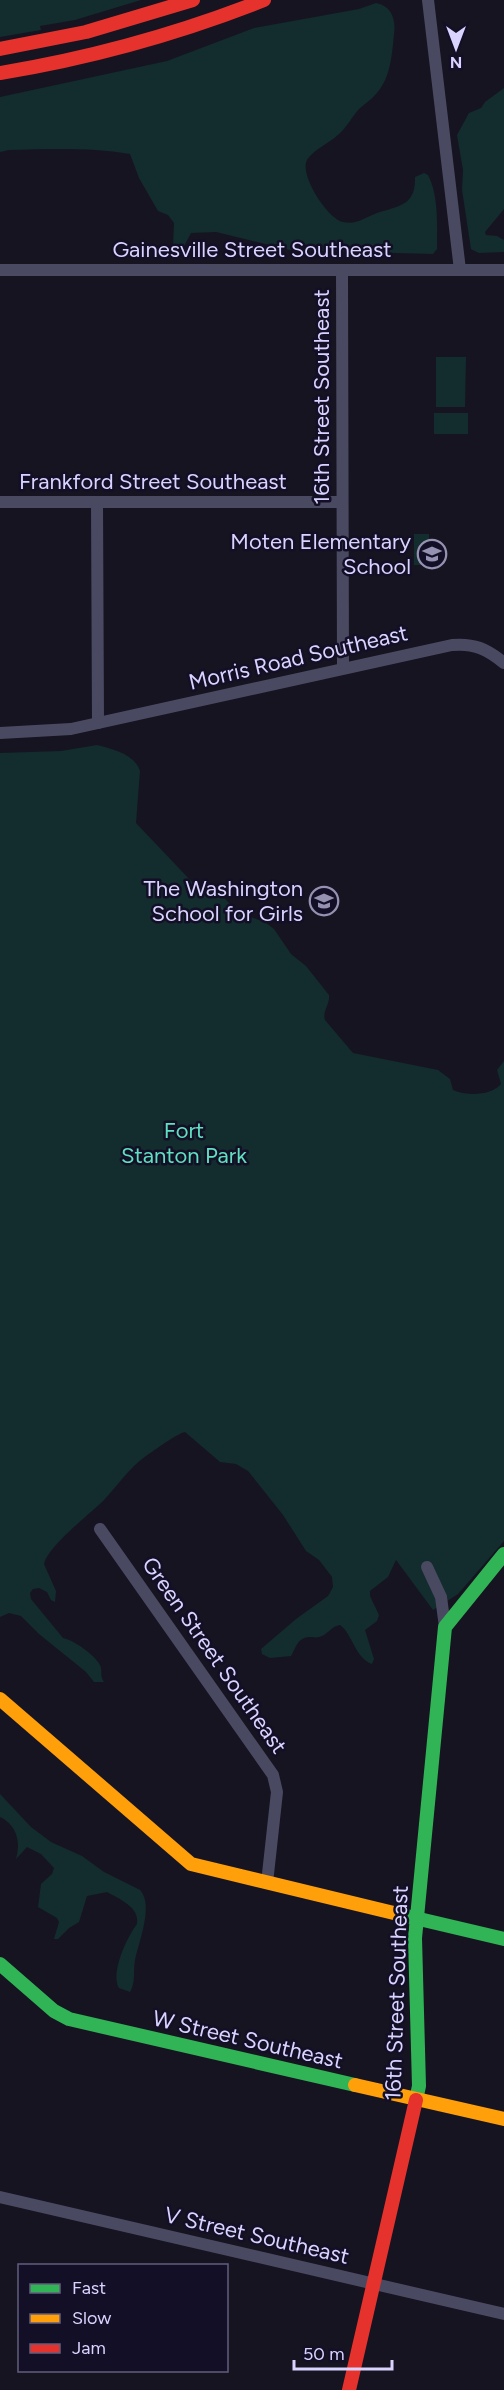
<svg xmlns="http://www.w3.org/2000/svg" width="504" height="2390" viewBox="0 0 504 2390" font-family="Figtree,sans-serif">
	<style>
		.green { fill: #132c2d }
		.lines { fill: none; stroke-linecap: round; stroke-linejoin: round }
		.street { stroke: #4a4962; stroke-width: 12 }
		.fast { stroke: #30b455; stroke-width: 14 }
		.slow { stroke: #ff9f0a; stroke-width: 14 }
		.jam { stroke: #e5322d; stroke-width: 14 }
		.labels { text-anchor: middle; stroke-width: 5; stroke-linejoin: round; paint-order: stroke }
		.street-label { font-size: 22px; fill: #d9d4ff; stroke: #130f26 }
		.poi-label { font-size: 22px; fill: #d9d4ff; stroke: #130f26; text-anchor: end }
		.park-label { font-size: 22px; fill: #5fe0c0; stroke: #130f26 }
	</style>
	<rect width="100%" height="100%" fill="#161421"/>
	<!-- green -->
	<g class="green">
		<path d="M0 0H141L75 20 40 26 41 30 0 37Z"/>
		<path d="M376 3C392 6 396 20 394 34 392 54 391 78 376 94 371 100 364 104 359 109 352 117 347 127 339 134 330 143 314 149 307 160 299 175 328 219 343 222 358 225 365 217 377 213 398 206 416 206 415 177L424 173 428 175C439 196 437 226 437 249L433 254 290 250 216 232 191 233 183 248 176 250 173 246 174 223 168 215 158 211 139 178 130 154C90 147 49 149 9 150L0 152V97L167 61 254 28 359 9Z"/>
		<path d="M504 88V209L485 232 486 235 497 236 504 240V252L479 253 471 249 462 190 463 170 457 135 469 113 481 108 485 102Z"/>
		<path d="M436 357H466L465 407H436Z"/>
		<rect x="434" y="413" width="34" height="21"/>
		<rect x="414" y="534" width="15" height="31"/>
		<path d="M97 745C112 749 135 754 140 771L136 823 193 883 214 888 235 909 244 915 265 922 274 929 291 954 306 966 329 995C330 1005 322 1011 325 1020L353 1053 438 1070 450 1079 453 1090C467 1096 491 1096 501 1084L497 1070 504 1061V1541L458 1594 433 1610 396 1560 388 1577 370 1591V1596L379 1615 377 1621 365 1630 374 1659 372 1664C355 1658 352 1633 340 1625 331 1626 328 1635 319 1637 316 1638 313 1637 309 1637 297 1638 296 1648 291 1656L270 1658 262 1654 261 1649 296 1619 328 1596 333 1587 332 1577 319 1560 306 1551 283 1515 248 1471 236 1464 220 1462 185 1432C176 1434 155 1450 146 1456 129 1468 118 1485 104 1500 90 1514 48 1546 44 1564L56 1591 55 1602 51 1600 47 1592 39 1588 33 1589 30 1593 31 1599 63 1638C72 1639 99 1657 101 1668 102 1674 100 1676 104 1682H94L86 1672 39 1634 21 1616 9 1613 0 1617V753L61 751Z"/>
		<path d="M0 1794 31 1827 51 1842 82 1856 104 1872 140 1890C154 1905 139 1941 135 1960 133 1970 136 1983 130 1992L119 1988C110 1973 127 1937 137 1924 140 1907 119 1899 107 1892L87 1896 79 1922 69 1928 58 1939H54L59 1922 57 1918 38 1907 41 1884 52 1874 54 1868 41 1854 27 1847 16 1859C21 1843 17 1825 0 1817Z"/>
	</g>
	<g class="lines">
		<!-- street -->
		<g class="street">
			<path d="M428 0 460 270"/>
			<path d="M0 270H504"/>
			<path d="M342 270 343 668"/>
			<path d="M0 502H342"/>
			<path d="M97 502 98 723"/>
			<path d="M0 733 71 729 452 645C474 643 487 649 504 663"/>
			<path d="M100 1529 273 1775 277 1792 267 1883"/>
			<path d="M427 1567 441 1597 445 1627"/>
			<path d="M0 2197 504 2314"/>
		</g>
		<!-- fast -->
		<g class="fast">
			<path d="M398 1914 504 1939"/>
			<path d="M0 1964 54 2011 69 2019 355 2085"/>
			<path d="M416 2100 419 2086 415 1938 445 1627 504 1554"/>
		</g>
		<!-- slow -->
		<g class="slow">
			<path d="M0 1699 191 1864 398 1914"/>
			<path d="M355 2085 504 2119"/>
		</g>
		<!-- jam -->
		<g class="jam">
			<path d="M0 49 86 32 193 0"/>
			<path d="M0 73C91 58 178 34 264 0"/>
			<path d="M349 2390 416 2100"/>
		</g>
	</g>
	<!-- icons -->
	<defs>
		<g id="school-ring" transform="scale(1.5)"><circle r="9.5" fill="#130f26" stroke="#9591b1" stroke-width="1.5"/><path d="M0-5L7-2L0 1L-7-2ZM-4 1L0 2.5L4 1V4Q0 6-4 4Z" fill="#9591b1"/></g>
	</defs>
	<g fill-rule="evenodd">
		<use href="#school-ring" x="432" y="554"/>
		<use href="#school-ring" x="324" y="901"/>
	</g>
	<g class="labels">
		<!-- street labels -->
		<g class="street-label">
			<text x="252" y="257">Gainesville Street Southeast</text>
			<text transform="translate(321 397) rotate(-90)" y="8">16th Street Southeast</text>
			<text x="153" y="489">Frankford Street Southeast</text>
			<text transform="translate(298 657) rotate(-13)" y="8">Morris Road Southeast</text>
			<text transform="translate(215 1655) rotate(55)" y="8">Green Street Southeast</text>
			<text transform="translate(396 1993) rotate(-88)" y="8">16th Street Southeast</text>
			<text transform="translate(248 2039) rotate(13)" y="8">W Street Southeast</text>
			<text transform="translate(257 2235) rotate(13)" y="8">V Street Southeast</text>
		</g>
		<!-- poi labels -->
		<g class="poi-label">
			<text x="411" y="549">Moten Elementary<tspan x="411" dy="25">School</tspan></text>
			<text x="303" y="896">The Washington<tspan x="303" dy="25">School for Girls</tspan></text>
		</g>
		<!-- park labels -->
		<g class="park-label">
			<text x="184" y="1138">Fort<tspan x="184" dy="25">Stanton Park</tspan></text>
		</g>
	</g>
	<!-- legend -->
	<rect x="18" y="2264" width="210" height="108" fill="#130f26" stroke="#625e7d" stroke-width="1.5"/>
	<rect x="30" y="2284" width="30" height="9" fill="#30b455" stroke="#625e7d" stroke-width="1.5"/>
	<text x="72" y="2294" font-size="18" fill="#d9d4ff">Fast</text>
	<rect x="30" y="2314" width="30" height="9" fill="#ff9f0a" stroke="#625e7d" stroke-width="1.5"/>
	<text x="72" y="2324" font-size="18" fill="#d9d4ff">Slow</text>
	<rect x="30" y="2344" width="30" height="9" fill="#e5322d" stroke="#625e7d" stroke-width="1.5"/>
	<text x="72" y="2354" font-size="18" fill="#d9d4ff">Jam</text>
	<!-- north arrow -->
	<g transform="translate(456 48) rotate(180)" stroke="#130f26" stroke-width="4.5" paint-order="stroke">
	<path d="M0-4.5L10 22L0 15L-10 22Z" fill="#d9d4ff"/>
	<text y="-9" font-size="16" font-weight="bold" text-anchor="middle" fill="#d9d4ff">N</text>
	</g>
	<!-- scale -->
	<path d="M294 2360v9h98v-9" fill="none" stroke="#d9d4ff" stroke-width="3"/>
	<text x="303" y="2360" font-size="18" fill="#d9d4ff" stroke="#130f26" stroke-width="4.5" paint-order="stroke">50 m</text>
</svg>
